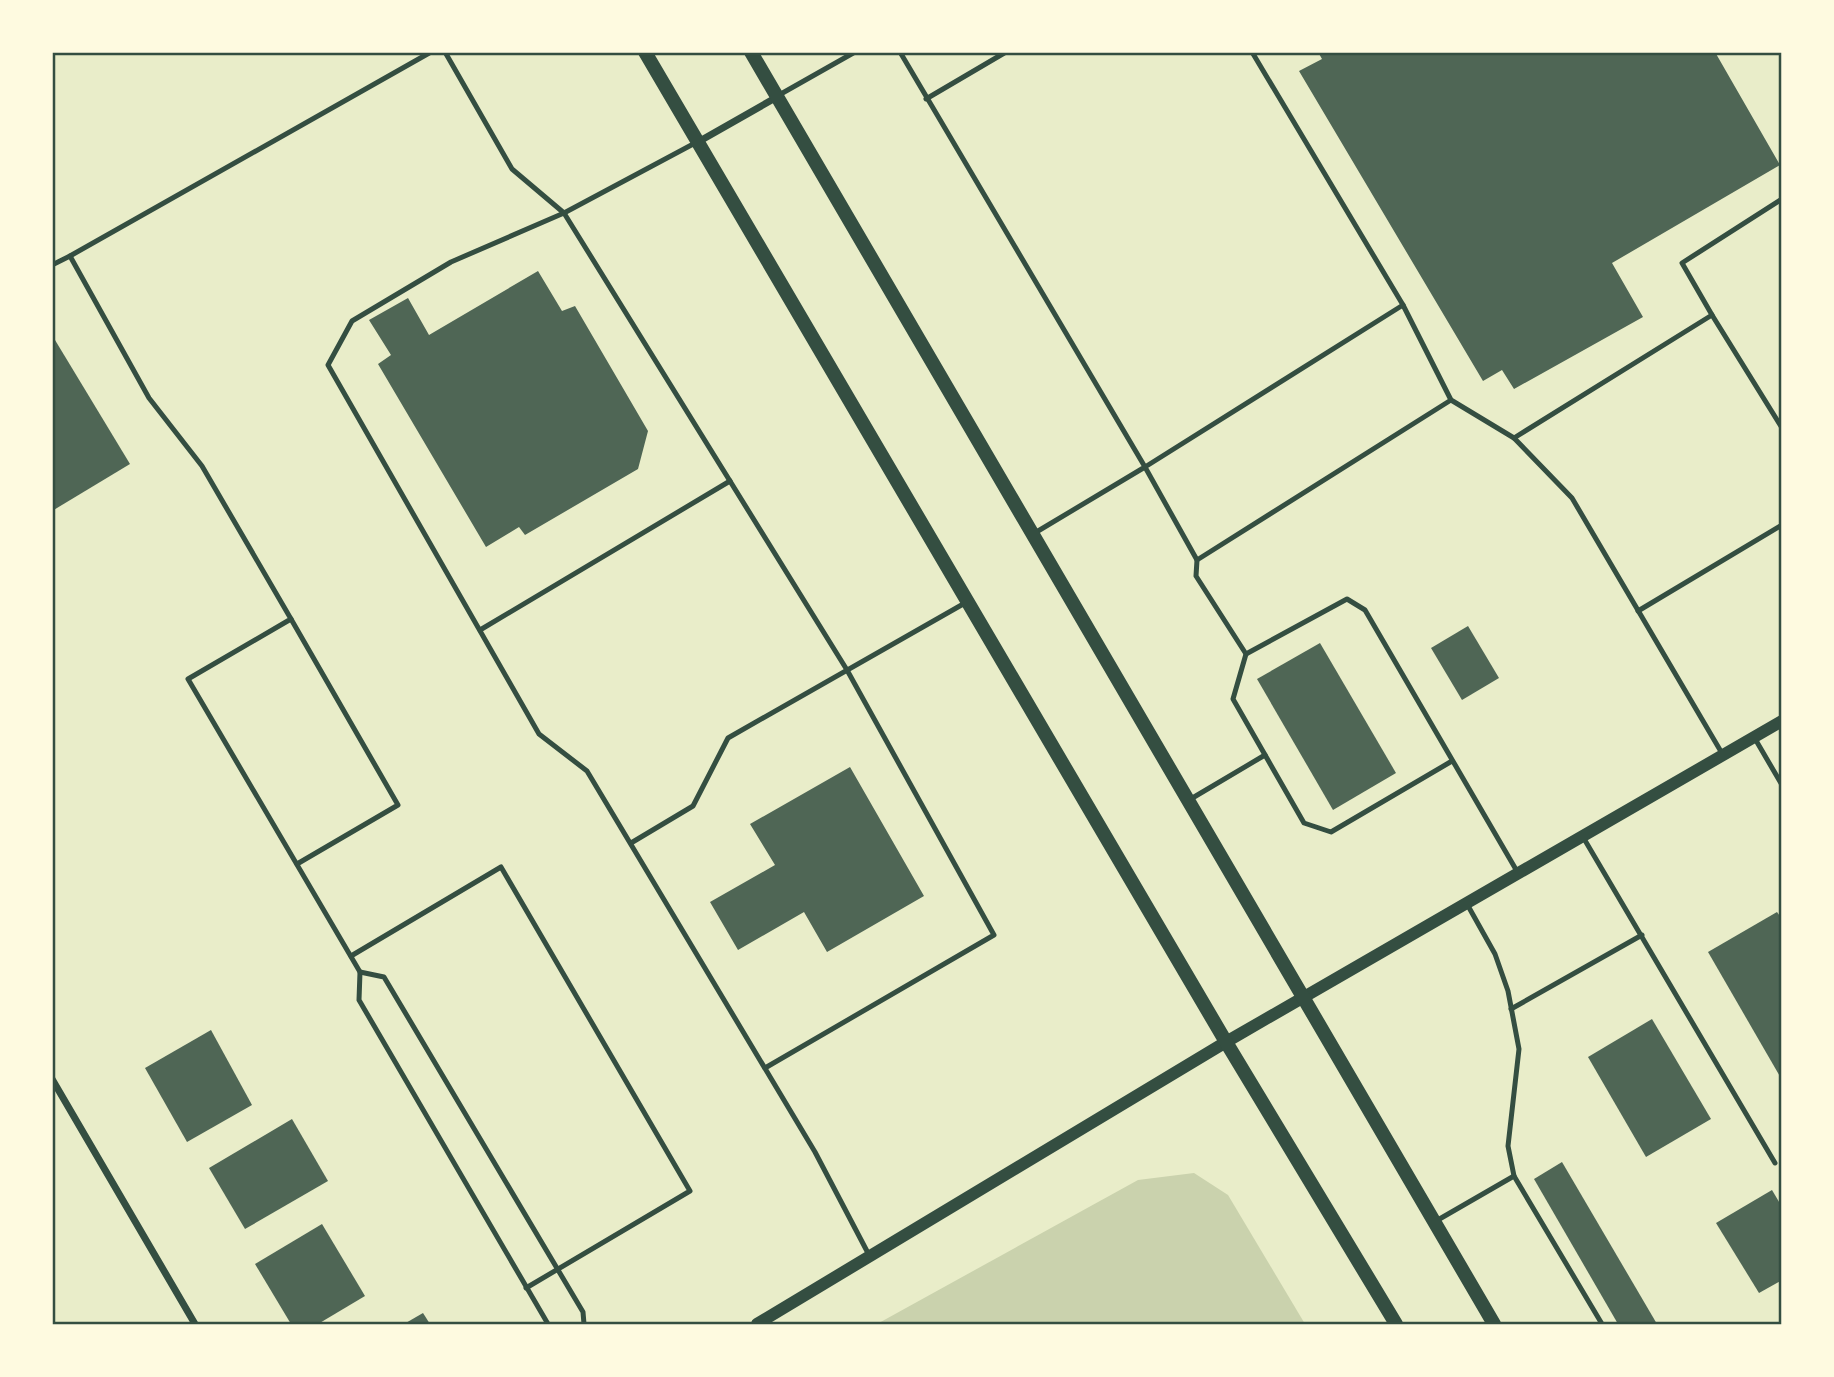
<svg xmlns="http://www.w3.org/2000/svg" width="1834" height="1377" viewBox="0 0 1834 1377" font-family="'Source Serif 4',serif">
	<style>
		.green { fill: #cad2ad }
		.building { fill: #4f6655 }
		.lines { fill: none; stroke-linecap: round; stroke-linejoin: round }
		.service { stroke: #344e41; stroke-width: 5 }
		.minor { stroke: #344e41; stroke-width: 7 }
		.tertiary { stroke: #344e41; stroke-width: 12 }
		.secondary { stroke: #344e41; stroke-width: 14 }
		.neatline { fill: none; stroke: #344e41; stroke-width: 2.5 }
	</style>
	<rect width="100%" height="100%" fill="#e9edc9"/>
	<!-- green -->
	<path class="green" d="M1194 1173 1228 1195 1305 1324H877L1138 1180Z"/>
	<!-- building -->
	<g class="building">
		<path d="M1318 52H1715L1780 165 1612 263 1643 317 1514 389 1502 370 1483 381 1299 71 1322 59Z"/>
		<path d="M538 271 562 311 575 306 648 431 638 469 525 535 519 527 486 547 378 364 391 355 369 320 408 298 429 335Z"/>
		<path d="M55 340 130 464 52 511V342Z"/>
		<path d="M1468 626 1499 678 1462 700 1431 648Z"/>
		<path d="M1320 643 1396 773 1333 810 1257 679Z"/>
		<path d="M850 767 924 896 827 952 804 912 738 950 710 902 775 865 750 824Z"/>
		<path d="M1777 912 1782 919V1080L1708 952Z"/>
		<path d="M1652 1019 1711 1119 1646 1157 1588 1057Z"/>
		<path d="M211 1030 252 1105 187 1142 145 1068Z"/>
		<path d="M292 1119 328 1181 245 1229 209 1168Z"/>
		<path d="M1562 1162 1657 1324H1618L1534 1179Z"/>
		<path d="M1772 1190 1782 1207V1280L1759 1293 1716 1223Z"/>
		<path d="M322 1224 365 1296 318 1324H291L255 1264Z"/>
		<path d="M423 1313 430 1324H404Z"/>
	</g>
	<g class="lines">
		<!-- service -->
		<g class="service">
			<path d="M445 52 512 169 564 213 847 670 994 935 765 1068"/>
			<path d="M900 52 1145 467 1033 534"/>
			<path d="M1252 52 1403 305"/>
			<path d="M779 95 855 52"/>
			<path d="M926 99 1006 52"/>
			<path d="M697 142 564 213 451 262 352 321 328 365 539 734 587 771 815 1152 869 1255"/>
			<path d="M70 256 431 52"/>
			<path d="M52 265 70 256 149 398 202 466 291 619 188 679 360 972 359 1000 548 1324"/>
			<path d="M1712 315 1782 428"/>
			<path d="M1451 400 1403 305 1145 467 1197 560 1451 400 1514 438 1572 498 1723 755"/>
			<path d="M1514 438 1712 315 1682 263 1782 199"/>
			<path d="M1197 560 1196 576 1246 654 1347 599 1365 610 1518 873"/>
			<path d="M1638 611 1782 525"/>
			<path d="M291 619 398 805 297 864"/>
			<path d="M480 630 730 481"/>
			<path d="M1246 654 1233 699 1304 823 1331 832 1452 761"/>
			<path d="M1754 737 1782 785"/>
			<path d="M1189 800 1265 755"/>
			<path d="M1583 837 1775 1163"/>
			<path d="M631 843 693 806 728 738 965 603"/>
			<path d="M1467 904 1495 954 1508 991 1519 1049 1508 1146 1514 1176"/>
			<path d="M351 956 501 867 690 1191 526 1288"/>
			<path d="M360 972 384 977 583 1312 584 1324"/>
			<path d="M1511 1009 1642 935"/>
			<path d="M1436 1221 1514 1176 1602 1324"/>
		</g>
		<!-- minor -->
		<g class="minor">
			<path d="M698 142 777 97"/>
			<path d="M52 1079 195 1324"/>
		</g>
		<!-- tertiary -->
		<path class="tertiary" d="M757 1324 1226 1042 1782 721"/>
		<!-- secondary -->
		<g class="secondary">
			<path d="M645 52 1226 1042 1396 1324"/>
			<path d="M751 52 1494 1324"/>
		</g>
	</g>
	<!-- border -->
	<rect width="1834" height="1377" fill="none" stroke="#fefae0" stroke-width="108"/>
	<rect x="54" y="54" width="1726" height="1269" class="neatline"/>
</svg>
